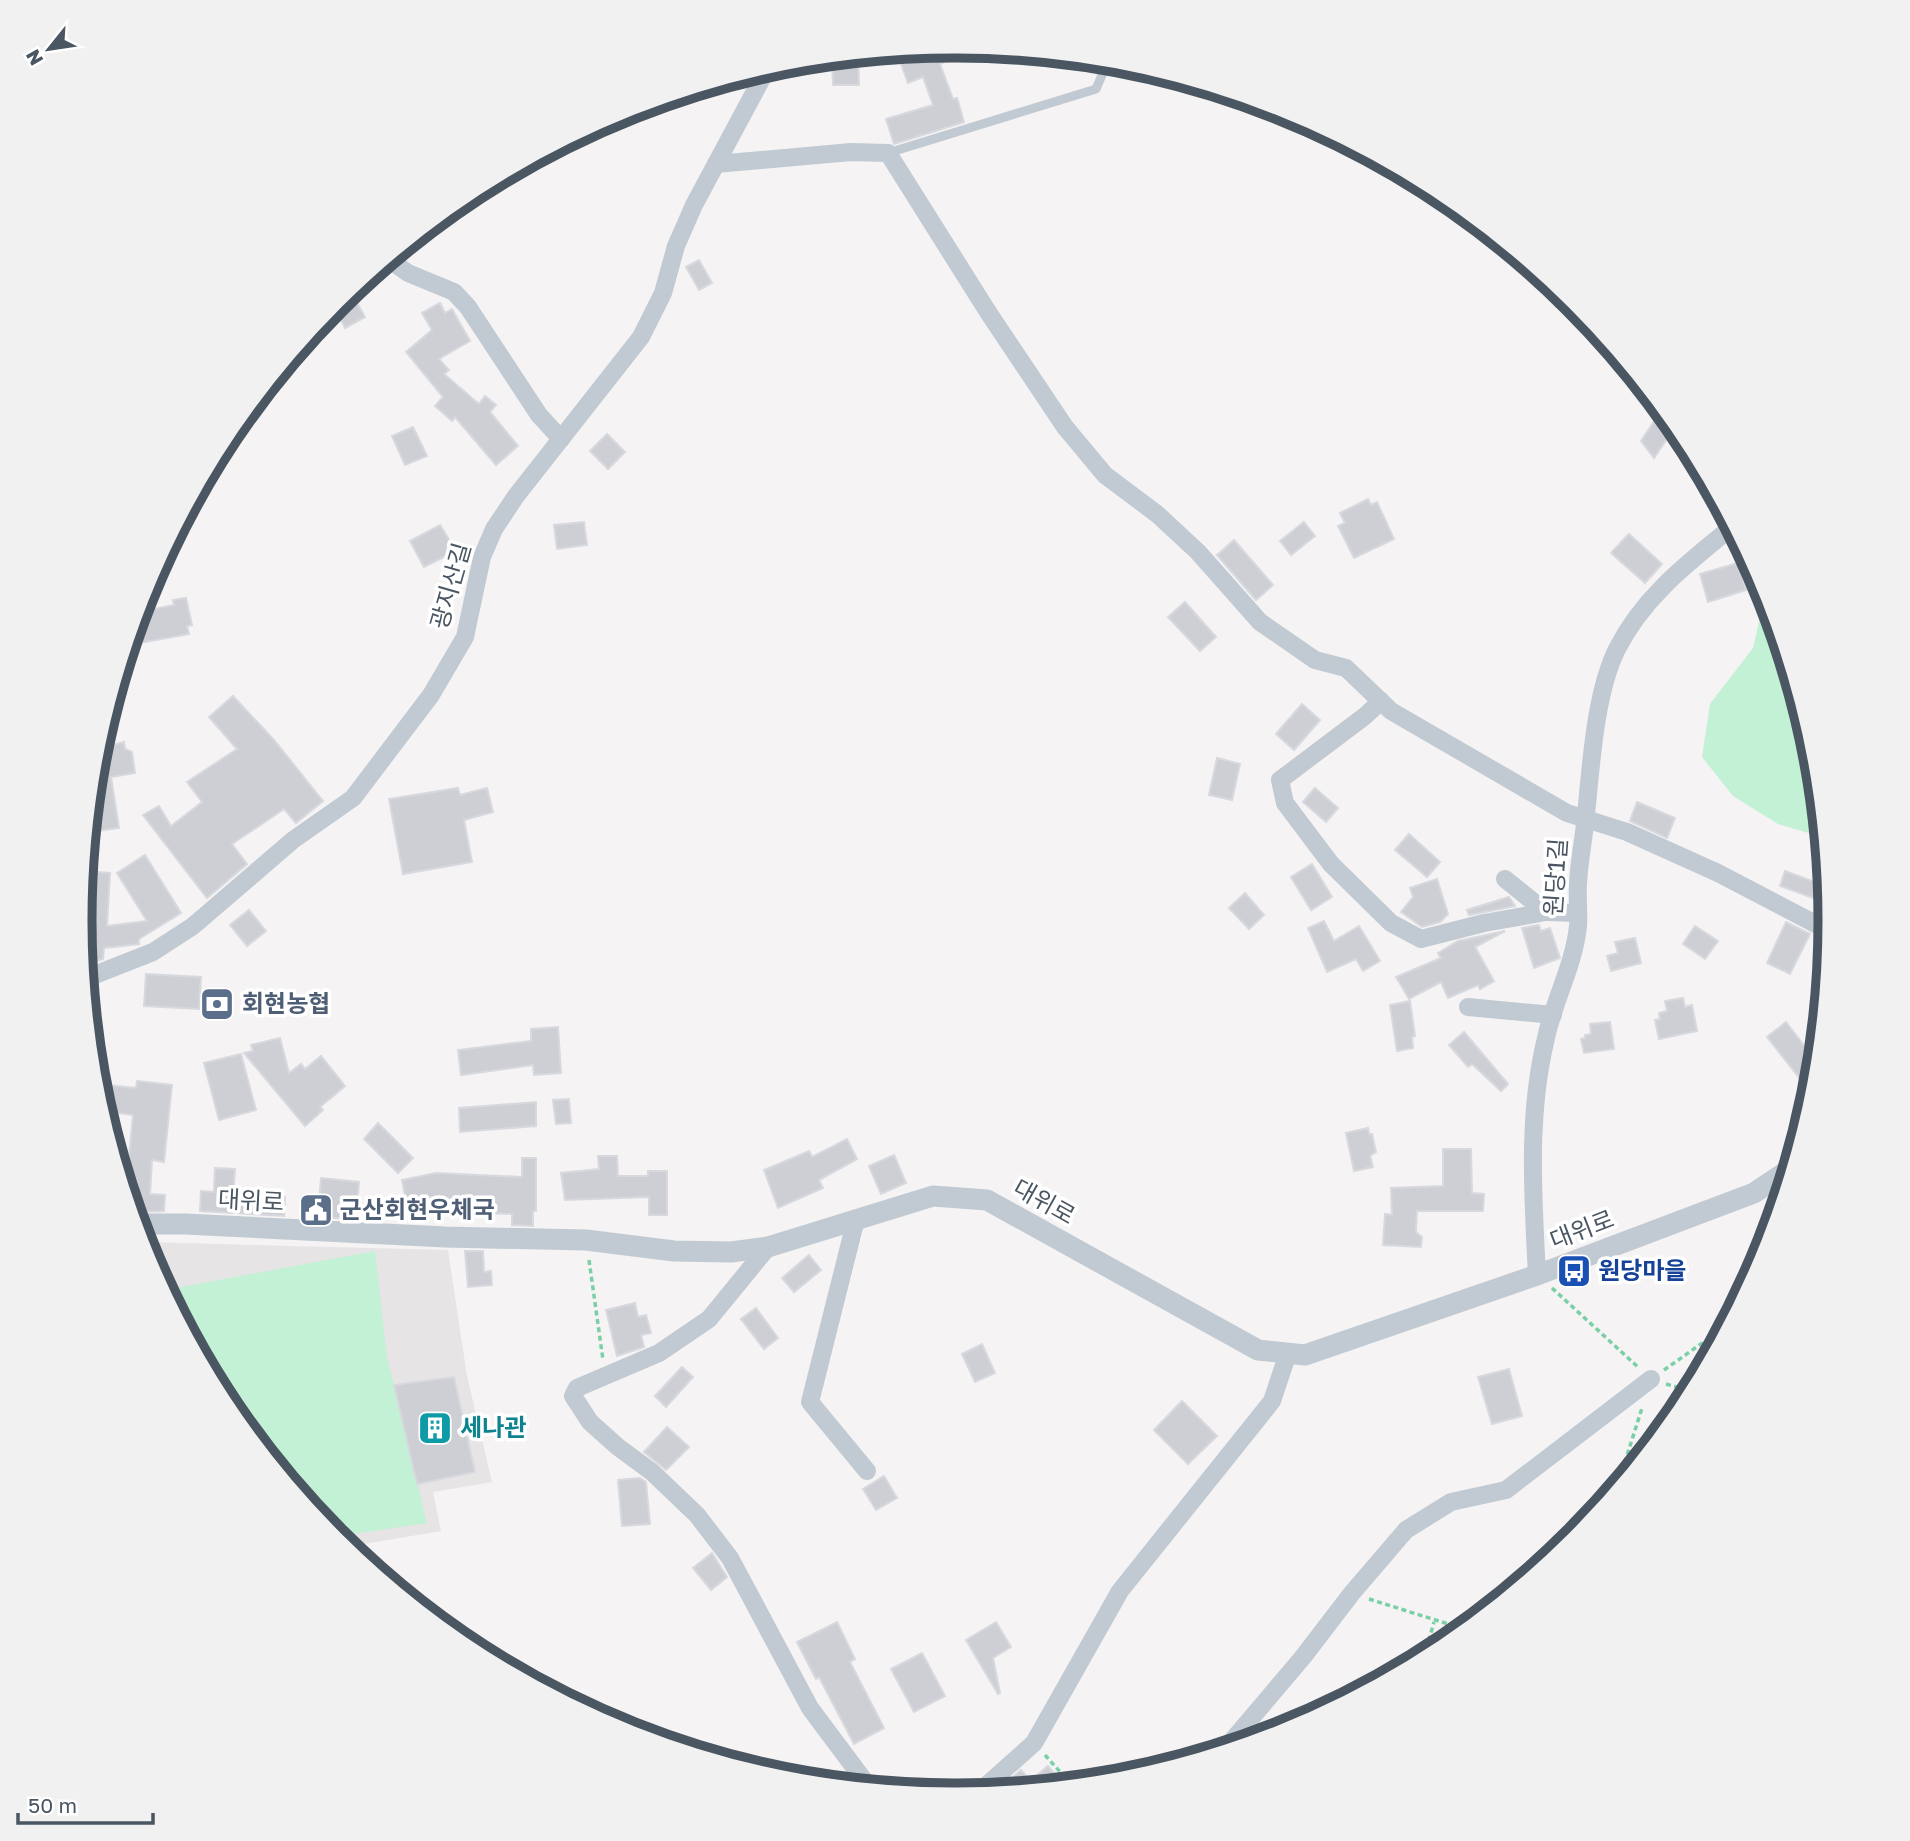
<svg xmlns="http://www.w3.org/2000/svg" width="1910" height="1841" viewBox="0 0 1910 1841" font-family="'Golos Text','Noto Sans KR',sans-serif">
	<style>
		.education { fill: #e6e4e5 }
		.green { fill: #c3f1d5 }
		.building { fill: #cdcfd5; stroke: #d7d9de; stroke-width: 2 }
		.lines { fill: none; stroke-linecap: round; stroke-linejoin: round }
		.path { stroke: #7ad0a6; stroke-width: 3.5; stroke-dasharray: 5 3.5; stroke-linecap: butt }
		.service { stroke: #c1cad2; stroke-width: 9 }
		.minor { stroke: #c1cad2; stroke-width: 18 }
		.tertiary { stroke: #c1cad2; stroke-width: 21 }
		.labels { text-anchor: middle; stroke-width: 7; stroke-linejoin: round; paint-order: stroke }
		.street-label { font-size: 24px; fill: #4a5661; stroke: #fff }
		.service-label { font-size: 24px; font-weight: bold; fill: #4e5e75; stroke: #fff; text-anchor: start }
		.transit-label { font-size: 24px; font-weight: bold; fill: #164399; stroke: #fff; text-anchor: start }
		.culture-label { font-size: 24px; font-weight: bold; fill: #0d838f; stroke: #fff; text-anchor: start }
		.rim { fill: none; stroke: #4a5661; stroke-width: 9 }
	</style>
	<rect width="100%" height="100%" fill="#f5f3f3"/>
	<!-- education -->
	<path class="education" d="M143 1242 448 1250 467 1376 492 1482 433 1492 441 1531 346 1547 336 1539 227 1406 146 1255Z"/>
	<!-- green -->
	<g class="green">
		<path d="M1768 599 1813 750 1822 837 1778 824 1733 796 1702 757 1710 704 1753 648 1764 600Z"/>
		<path d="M375 1251 387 1357 427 1523 334 1537 227 1406 165 1290Z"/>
	</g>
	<!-- building -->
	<g class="building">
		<path d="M946 46 951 59 940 64 953 99 957 98 964 122 894 144 886 119 933 105 923 77 908 83 900 61 908 58 905 50Z"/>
		<path d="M858 55 859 85H833L832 58Z"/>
		<path d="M699 260 712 283 699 290 686 267Z"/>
		<path d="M350 290 365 317 345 328 334 305Z"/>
		<path d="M440 303 445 313 452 309 470 341 439 359 449 370 444 374 479 404 485 396 496 405 490 412 518 446 496 465 455 417 452 421 435 406 443 397 406 352 432 330 422 313Z"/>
		<path d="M1657 417 1674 428 1654 458 1641 441Z"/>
		<path d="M413 427 427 456 405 465 392 436Z"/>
		<path d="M607 434 625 452 608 469 590 451Z"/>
		<path d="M1368 499 1371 505 1377 502 1394 539 1354 558 1338 526 1345 523 1340 513Z"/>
		<path d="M584 522 587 545 557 549 554 525Z"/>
		<path d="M1304 522 1315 536 1291 555 1280 541Z"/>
		<path d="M440 525 456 551 424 567 410 541Z"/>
		<path d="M1629 534 1662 564 1645 583 1611 553Z"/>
		<path d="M1234 540 1273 585 1256 600 1217 555Z"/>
		<path d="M1738 563 1746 590 1708 602 1700 574Z"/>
		<path d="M186 598 192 625 187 626 189 634 129 645 139 612 174 605 173 600Z"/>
		<path d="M1185 602 1216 637 1200 651 1168 617Z"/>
		<path d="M233 696 274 740 323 801 296 823 284 809 232 844 247 864 207 898 143 815 159 806 171 826 202 802 187 782 237 749 209 717Z"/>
		<path d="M1302 704 1320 720 1294 750 1276 734Z"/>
		<path d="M124 742 125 749 132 752 135 773 111 777 119 828 89 832 97 749Z"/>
		<path d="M1217 758 1240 764 1232 800 1209 795Z"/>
		<path d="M458 788 460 795 487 788 493 812 464 820 472 862 403 874 389 799Z"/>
		<path d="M1315 788 1338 808 1326 822 1303 802Z"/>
		<path d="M1637 802 1675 818 1667 838 1630 821Z"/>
		<path d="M1409 834 1440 862 1427 877 1395 850Z"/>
		<path d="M145 855 181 913 139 939V944L104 948 103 959 88 963 87 958H84L80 915 85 871 110 873 107 926 147 921 117 873Z"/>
		<path d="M1312 864 1332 897 1311 910 1291 877Z"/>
		<path d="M1785 871 1818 883 1813 898 1780 886Z"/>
		<path d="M1437 879 1448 914 1440 922 1422 927 1401 912 1413 897 1410 888Z"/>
		<path d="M1245 893 1264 915 1249 929 1229 908Z"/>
		<path d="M1509 897 1515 906 1469 915 1467 910Z"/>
		<path d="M249 910 266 931 247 946 230 925Z"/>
		<path d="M1324 921 1334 941 1359 926 1380 961 1363 971 1356 959 1327 972 1308 928Z"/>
		<path d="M1786 922 1810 934 1790 974 1767 963Z"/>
		<path d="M1539 925 1541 931 1550 928 1560 958 1534 968 1522 928Z"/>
		<path d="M1695 926 1718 941 1705 959 1683 944Z"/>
		<path d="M1505 931 1475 947 1494 981 1480 989 1478 985 1448 998 1441 982 1409 999 1396 977 1441 958 1438 953 1458 941Z"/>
		<path d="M1635 938 1641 963 1611 971 1607 956 1618 953 1615 942Z"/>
		<path d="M146 974 201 977 199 1009 144 1006Z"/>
		<path d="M1683 998 1685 1007 1692 1005 1697 1031 1659 1039 1655 1020 1660 1019 1659 1013 1667 1011 1665 1001Z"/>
		<path d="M1410 1001 1415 1036 1412 1037 1413 1048 1397 1051 1390 1005Z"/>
		<path d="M1610 1022 1614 1049 1584 1053 1581 1039 1585 1038V1035L1591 1034 1590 1024Z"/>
		<path d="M1786 1022 1816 1061 1812 1094 1767 1037Z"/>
		<path d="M558 1027 561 1073 534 1075 533 1065 461 1075 458 1050 531 1041V1029Z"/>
		<path d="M1464 1032 1508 1084 1501 1091 1472 1064 1468 1067 1449 1045Z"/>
		<path d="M280 1038 289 1073 301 1064 305 1069 321 1056 345 1086 320 1107 323 1110 305 1126 244 1053 253 1051 251 1045Z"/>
		<path d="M241 1054 256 1110 219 1120 204 1063Z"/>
		<path d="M137 1081 172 1085 164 1162 152 1160 150 1194 165 1195 164 1211 133 1212 126 1188 133 1115 104 1111 107 1085 136 1088Z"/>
		<path d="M569 1099 571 1123 556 1124 553 1100Z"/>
		<path d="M536 1102V1126L460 1132 459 1108Z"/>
		<path d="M378 1123 413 1158 398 1173 364 1139Z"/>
		<path d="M1368 1128 1369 1134H1372L1376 1152 1370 1156 1373 1167 1354 1171 1346 1133Z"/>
		<path d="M847 1139 857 1159 819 1180 823 1188 778 1208 764 1170 809 1151 812 1157Z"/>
		<path d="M1443 1149H1471L1472 1193 1484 1194 1483 1211H1417L1416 1232 1422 1237 1421 1247 1383 1245 1385 1214 1392 1215 1391 1188 1443 1186Z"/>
		<path d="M894 1155 906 1183 881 1194 869 1166Z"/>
		<path d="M598 1156H617L618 1176H648V1171H667V1215H649V1197L565 1200 561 1173 599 1169Z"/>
		<path d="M522 1158H536V1211H533V1226L512 1225V1214L433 1211 431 1197 406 1201 402 1180 436 1173 522 1177Z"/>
		<path d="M215 1168 235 1169 233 1196 285 1197 284 1216 200 1211 201 1191 214 1192Z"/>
		<path d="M321 1178 359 1182 356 1219 318 1217Z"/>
		<path d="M465 1251H483L484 1272 491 1271 492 1285 468 1287Z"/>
		<path d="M809 1255 821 1270 794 1292 782 1278Z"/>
		<path d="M635 1303 638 1317 646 1315 651 1333 641 1335 644 1347 617 1356 606 1310Z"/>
		<path d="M756 1308 778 1338 764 1349 741 1319Z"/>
		<path d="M982 1344 995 1373 975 1382 962 1354Z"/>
		<path d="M682 1367 693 1377 666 1407 655 1396Z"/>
		<path d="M1509 1369 1522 1416 1492 1424 1478 1377Z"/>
		<path d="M454 1377 475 1472 417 1484 394 1385Z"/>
		<path d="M1182 1401 1217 1436 1188 1464 1154 1430Z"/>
		<path d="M667 1427 689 1447 666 1470 644 1452Z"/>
		<path d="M884 1476 897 1498 876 1510 863 1489Z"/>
		<path d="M640 1478 646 1482 650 1524 622 1526 618 1480Z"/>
		<path d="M712 1553 727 1577 711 1590 693 1568Z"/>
		<path d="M837 1622 855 1659 850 1662 884 1728 854 1744 819 1677 816 1679 797 1642Z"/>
		<path d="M996 1622 1011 1647 993 1658 1000 1693 998 1694 966 1640Z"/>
		<path d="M922 1653 945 1696 914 1712 891 1669Z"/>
		<path d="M1048 1766 1064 1785 1006 1790 1003 1786 1021 1770 1030 1781Z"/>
	</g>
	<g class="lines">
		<!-- path -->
		<g class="path">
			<path d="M589 1260 603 1360"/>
			<path d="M1552 1288 1639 1368"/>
			<path d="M1664 1370 1725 1327"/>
			<path d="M1666 1384 1691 1391"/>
			<path d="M1617 1487 1642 1408"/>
			<path d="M1369 1599 1464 1629"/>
			<path d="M1424 1657 1434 1622"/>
			<path d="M1045 1755 1071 1784"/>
		</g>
		<!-- service -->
		<path class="service" d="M888 153 1096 89 1108 61"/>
		<!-- minor -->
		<g class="minor">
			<path d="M716 164 851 152 888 153 988 312 1065 427 1105 475 1157 514 1198 552 1260 622 1315 660 1346 668 1391 711 1567 813 1627 832 1718 873 1829 931"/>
			<path d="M388 259 408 273 454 292 468 307 539 415 561 439"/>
			<path d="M1381 701 1365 716 1280 780 1285 803 1331 864 1391 923 1421 939 1484 923 1546 912"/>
			<path d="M1505 879 1546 912 1578 913"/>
			<path d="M85 975 97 974 153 952 193 926 293 840 353 798 431 695 465 637 482 557 494 529 516 496 641 337 663 293 676 246 694 205 768 67"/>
			<path d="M1468 1007 1553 1015"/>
			<path d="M856 1219 810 1402 867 1471"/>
			<path d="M768 1247 709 1319 659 1353 577 1388 573 1396 590 1422 618 1447 652 1472 697 1515 730 1558 810 1708 869 1787"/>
			<path d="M1537 1275C1533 1196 1527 1116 1546 1038 1554 1000 1574 965 1578 926 1579 912 1577 898 1578 884 1579 861 1584 838 1586 815 1591 766 1595 693 1617 649 1643 597 1688 563 1732 527"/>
			<path d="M1225 1749 1303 1657 1352 1593 1406 1530 1451 1502 1506 1490 1651 1379"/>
			<path d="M978 1793 1034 1743 1120 1591 1272 1401 1288 1353"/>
		</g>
		<!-- tertiary -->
		<path class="tertiary" d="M137 1224H185L445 1237 586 1240 674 1251 731 1252 768 1247 933 1196 987 1200 1258 1350 1305 1355 1537 1275 1754 1193 1790 1169"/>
	</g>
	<!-- icons -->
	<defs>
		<g id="bank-square" transform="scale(1.75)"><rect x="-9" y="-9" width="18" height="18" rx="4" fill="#5c6f8a" stroke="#fff"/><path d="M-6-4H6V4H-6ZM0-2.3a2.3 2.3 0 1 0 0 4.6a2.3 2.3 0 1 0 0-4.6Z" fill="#fff"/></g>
		<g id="civic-square" transform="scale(1.75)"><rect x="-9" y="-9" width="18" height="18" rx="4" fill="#5c6f8a" stroke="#fff"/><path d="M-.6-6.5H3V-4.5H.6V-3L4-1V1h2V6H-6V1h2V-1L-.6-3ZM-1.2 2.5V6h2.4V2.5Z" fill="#fff"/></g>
		<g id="bus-square" transform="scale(1.75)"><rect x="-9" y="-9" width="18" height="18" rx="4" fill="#1a4fb4" stroke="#fff"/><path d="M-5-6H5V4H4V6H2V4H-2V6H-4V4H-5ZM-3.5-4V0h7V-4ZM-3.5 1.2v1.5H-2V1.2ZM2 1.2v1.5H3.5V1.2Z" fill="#fff"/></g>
		<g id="building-square" transform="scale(1.75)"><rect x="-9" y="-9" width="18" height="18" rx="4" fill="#0f9aa8" stroke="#fff"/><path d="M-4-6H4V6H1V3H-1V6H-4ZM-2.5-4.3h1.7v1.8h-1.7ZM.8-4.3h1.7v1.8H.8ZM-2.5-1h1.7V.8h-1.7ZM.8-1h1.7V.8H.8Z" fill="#fff"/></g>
	</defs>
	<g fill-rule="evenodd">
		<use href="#bank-square" x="217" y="1004"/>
		<use href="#civic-square" x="316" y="1210"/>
		<use href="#bus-square" x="1574" y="1271"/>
		<use href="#building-square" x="435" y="1428"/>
	</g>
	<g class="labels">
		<!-- street labels -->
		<g class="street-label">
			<text transform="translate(451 586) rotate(-74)" y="8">광지산길</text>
			<text transform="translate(1556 877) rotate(-86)" y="8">원당1길</text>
			<text transform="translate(251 1201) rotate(3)" y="8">대위로</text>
			<text transform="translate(1044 1202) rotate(29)" y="8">대위로</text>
			<text transform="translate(1582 1230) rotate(-21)" y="8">대위로</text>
		</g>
		<!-- service labels -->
		<g class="service-label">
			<text x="242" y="1012">회현농협</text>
			<text x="340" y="1218">군산회현우체국</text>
		</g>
		<!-- transit labels -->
		<g class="transit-label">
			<text x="1598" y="1279">원당마을</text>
		</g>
		<!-- culture labels -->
		<g class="culture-label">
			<text x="460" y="1436">세나관</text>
		</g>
	</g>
	<!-- crop -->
	<path d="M0 0H1910V1841H0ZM954 58H956A862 862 0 0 1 1818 920V921A862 862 0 0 1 956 1783H954A862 862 0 0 1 92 921V920A862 862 0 0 1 954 58Z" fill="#f1f1f2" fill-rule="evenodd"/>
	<path class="rim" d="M954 58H956A862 862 0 0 1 1818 920V921A862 862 0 0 1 956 1783H954A862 862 0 0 1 92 921V920A862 862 0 0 1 954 58Z"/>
	<!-- north arrow -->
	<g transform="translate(49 49) rotate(240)" stroke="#ffffff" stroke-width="5" paint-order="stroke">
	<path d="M0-5L12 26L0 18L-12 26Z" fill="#4a5661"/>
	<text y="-10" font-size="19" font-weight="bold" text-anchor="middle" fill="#4a5661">N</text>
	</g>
	<!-- scale -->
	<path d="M18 1813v10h135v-10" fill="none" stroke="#4a5661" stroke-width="3.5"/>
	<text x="28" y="1813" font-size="21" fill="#4a5661" stroke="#ffffff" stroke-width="5" paint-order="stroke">50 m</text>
</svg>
